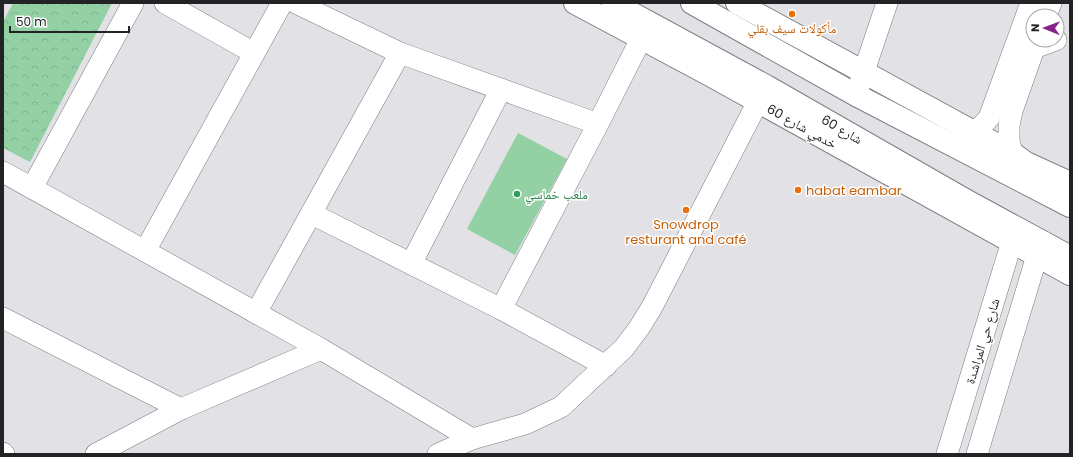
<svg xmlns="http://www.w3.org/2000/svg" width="1073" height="457" viewBox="0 0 1073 457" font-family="Poppins,'Noto Naskh Arabic',sans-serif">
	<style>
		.forest { fill: url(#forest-crowns) }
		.pitch { fill: #93d0a3 }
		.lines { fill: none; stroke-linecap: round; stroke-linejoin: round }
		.minor-casing { stroke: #7c7d81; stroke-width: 22 }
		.major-casing { stroke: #7c7d81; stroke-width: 24 }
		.highway-casing { stroke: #7c7d81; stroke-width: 24 }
		.minor { stroke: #fff; stroke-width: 21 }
		.major { stroke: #fff; stroke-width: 22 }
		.highway { stroke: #fff; stroke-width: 22 }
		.food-dot { fill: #e8710a; stroke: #fff; stroke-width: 1.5 }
		.leisure-dot { fill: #2e9e5b; stroke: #fff; stroke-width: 1.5 }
		.labels { text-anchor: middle; stroke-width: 3; stroke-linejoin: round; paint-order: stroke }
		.food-label { font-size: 13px; fill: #c56008; stroke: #fff }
		.street-label { font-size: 13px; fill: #222324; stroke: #fff }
		.leisure-label { font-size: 13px; fill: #27864d; stroke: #fff; text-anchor: start }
	</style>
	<defs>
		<pattern id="forest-crowns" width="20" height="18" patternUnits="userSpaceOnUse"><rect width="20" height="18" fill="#93d0a3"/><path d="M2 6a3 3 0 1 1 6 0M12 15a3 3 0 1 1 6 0" fill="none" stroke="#7eb28c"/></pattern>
	</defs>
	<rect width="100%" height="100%" fill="#e1e1e6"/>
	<!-- forest -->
	<path class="forest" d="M13 3H112L30 162 3 148V22Z"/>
	<!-- pitch -->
	<path class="pitch" d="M518 133 567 159 515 255 467 229Z"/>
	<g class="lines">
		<!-- minor casing -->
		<g class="minor-casing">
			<g id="minor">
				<path d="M165 3 254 53"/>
				<path d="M296 3 400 53 598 124"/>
				<path d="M1046 16 1051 3"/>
				<path d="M1034 48 1056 40"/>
				<path d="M856 95 887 3"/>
				<path d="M960 140C972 134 981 128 989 118L1031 3"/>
				<path d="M1017 166 1012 153 1009 140V125L1012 111 1037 40"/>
				<path d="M3 172 321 349 472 439"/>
				<path d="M32 188 133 3"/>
				<path d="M312 214 501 309 606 366"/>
				<path d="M145 251 282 3"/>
				<path d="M411 264 501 89"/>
				<path d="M501 309 598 124 649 23"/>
				<path d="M256 313 400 53"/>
				<path d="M3 318 181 409"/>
				<path d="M3 453 4 454"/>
				<path d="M96 454 181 409 321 349"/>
				<path d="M438 454 472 439 525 424 561 407 624 348 639 328 652 307 766 86"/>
				<path d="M947 454 1010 248 1019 229"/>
				<path d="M977 454 1037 256 1044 242"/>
			</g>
		</g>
		<!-- major casing -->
		<g class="major-casing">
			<g id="major">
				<path d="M575 3 710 75 1070 274"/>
				<path d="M737 3 1012 153 1026 163 1070 183"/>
			</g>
		</g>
		<!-- highway casing -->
		<g class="highway-casing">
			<g id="highway">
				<path d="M613 3 766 86 967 201 1070 257"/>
				<path d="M692 3 856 95 1070 206"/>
			</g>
		</g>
		<!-- minor -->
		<use href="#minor" class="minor"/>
		<!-- major -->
		<use href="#major" class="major"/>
		<!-- highway -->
		<use href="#highway" class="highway"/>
	</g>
	<!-- markers -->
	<g class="food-dot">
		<circle cx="792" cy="14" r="4"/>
		<circle cx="798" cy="190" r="4"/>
		<circle cx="686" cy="210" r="4"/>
	</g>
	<circle class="leisure-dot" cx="517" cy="194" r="4"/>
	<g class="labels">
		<!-- food labels -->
		<g class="food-label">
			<text x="792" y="33">مأكولات سيف بقلي</text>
			<text x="806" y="195" text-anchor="start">habat eambar</text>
			<text x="686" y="229">Snowdrop<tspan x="686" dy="15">resturant and café</tspan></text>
		</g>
		<!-- street labels -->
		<g class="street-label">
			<text transform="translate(802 126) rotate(29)" y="5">خدمي شارع 60</text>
			<text transform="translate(842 129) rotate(30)" y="5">شارع 60</text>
			<text transform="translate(982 341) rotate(-73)" y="5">شارع حي المراشدة</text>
		</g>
		<!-- leisure labels -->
		<g class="leisure-label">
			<text x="525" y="199">ملعب خماسي</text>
		</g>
	</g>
	<!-- border -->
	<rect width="1073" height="457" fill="none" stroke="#222324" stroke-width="8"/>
	<!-- north arrow -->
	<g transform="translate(1045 28) rotate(271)"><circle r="19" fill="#ffffff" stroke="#a7a7a7"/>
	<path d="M0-3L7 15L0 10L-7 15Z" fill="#86228a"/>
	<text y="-6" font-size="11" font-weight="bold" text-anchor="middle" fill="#222324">N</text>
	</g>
	<!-- scale -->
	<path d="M10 26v6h119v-6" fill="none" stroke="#222324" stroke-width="2"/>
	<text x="16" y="26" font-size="12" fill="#222324" stroke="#ffffff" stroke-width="3" paint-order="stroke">50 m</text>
</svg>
